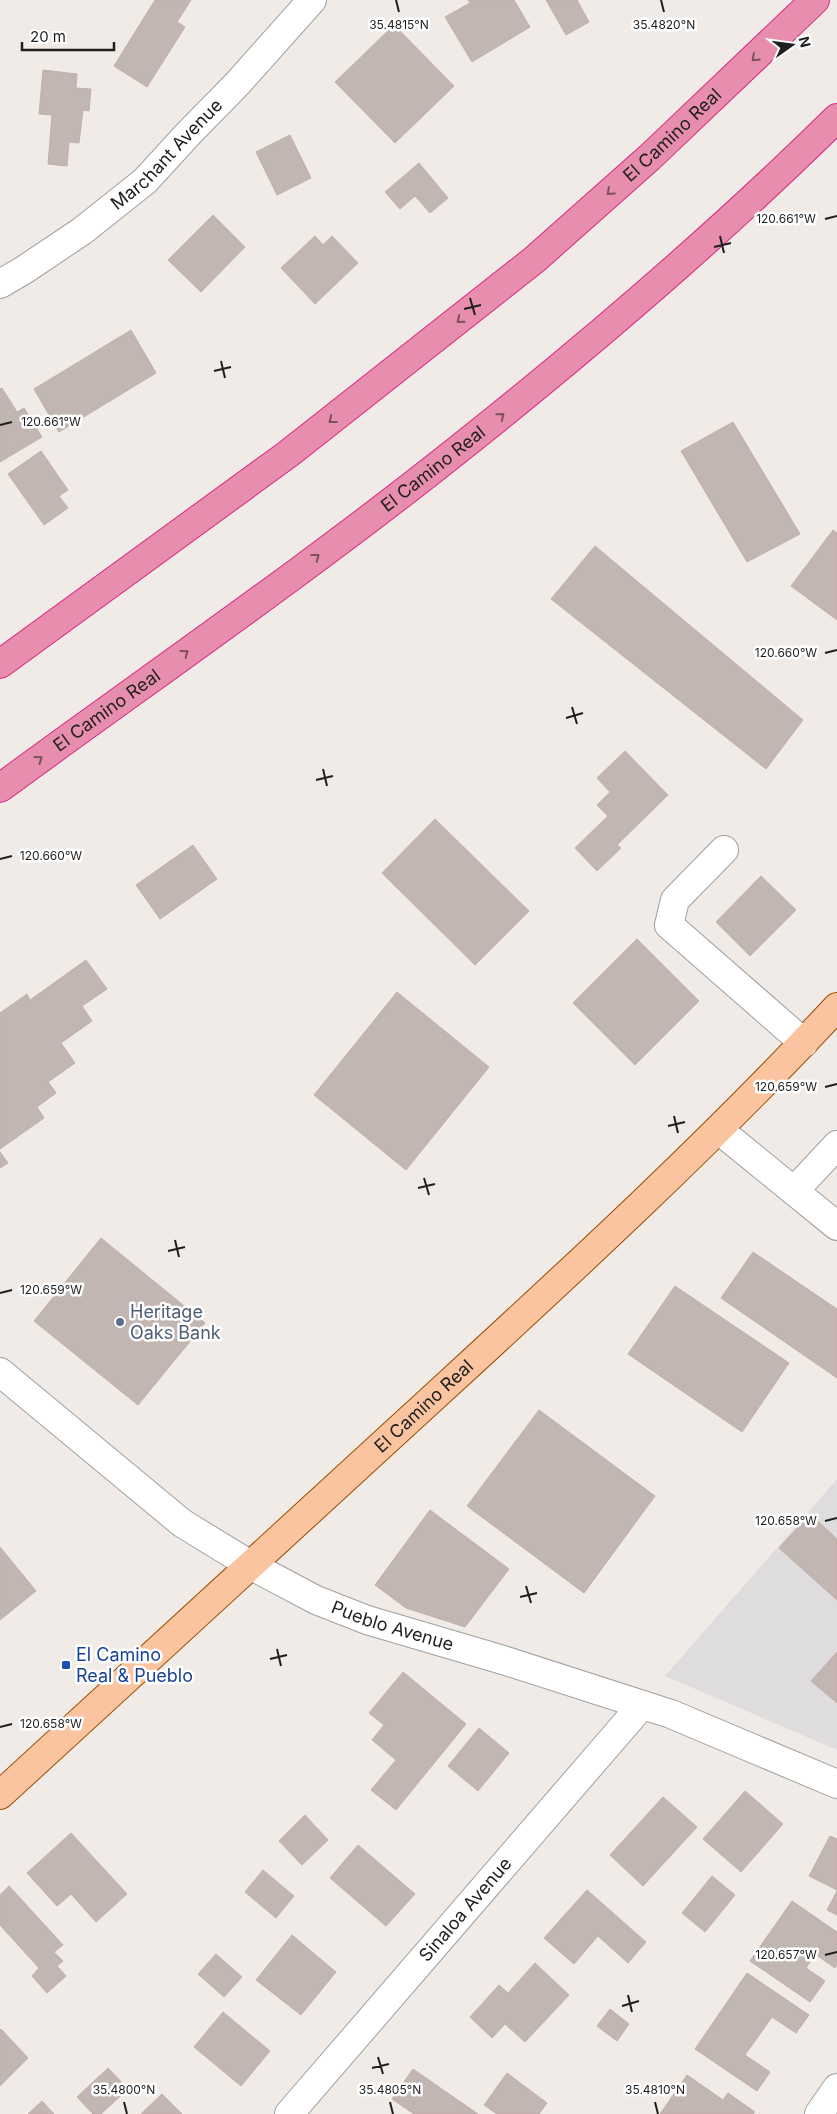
<svg xmlns="http://www.w3.org/2000/svg" width="837" height="2114" font-family="Inter,sans-serif">
<style>
.residential{fill:#dedcdd}
.building{fill:#c1b6b2;stroke:#c2afa8}
.lines{fill:none;stroke-linecap:round;stroke-linejoin:round}
.minor-casing{stroke:#a0a0a0;stroke-width:30}
.major-casing{stroke:#9a4d01;stroke-width:30}
.highway-casing{stroke:#da2784;stroke-width:30}
.minor{stroke:#fff;stroke-width:28}
.major{stroke:#fbc4a0;stroke-width:28}
.highway{stroke:#e78eae;stroke-width:28}
.oneway{stroke:#79515f}
.ticks{fill:none;stroke:#1f1f1f;stroke-width:2}
.service-dot{fill:#5c6f8a;stroke:#fff;stroke-width:2}
.transit-dot{fill:#1a4fb4;stroke:#fff;stroke-width:2}
.labels{text-anchor:middle;stroke-width:5;stroke-linejoin:round;paint-order:stroke}
.street-label{font-size:18px;fill:#1f1f1f;stroke:#fff}
.service-label{font-size:18px;fill:#4e5e75;stroke:#fff;text-anchor:start}
.transit-label{font-size:18px;fill:#164399;stroke:#fff;text-anchor:start}
.ticks-label{font-size:12px;text-anchor:middle;fill:#1f1f1f;stroke:#fff;stroke-width:5;stroke-linejoin:round;paint-order:stroke}
</style>
<rect width="100%" height="100%" fill="#f0ebe6"/>
<!-- residential -->
<path class="residential" d="M837,1479V1750L665,1676Z"/>
<!-- building -->
<path class="building" d="M155,0H191L177,22L185,27L147,87L114,66Z
M468,0H514L530,27L472,62L445,17L470,3Z
M546,0H577L589,22L566,35Z
M394,25L454,86L395,143L335,82Z
M43,70L77,74L76,88L91,89L89,111L83,110L79,143L69,142L67,166L48,164L52,115L39,114Z
M290,135L311,178L277,195L256,152Z
M419,163L448,198L430,213L415,196L400,209L385,192Z
M213,215L245,247L201,292L168,260Z
M315,236L323,245L332,236L358,263L315,304L281,268Z
M131,330L156,373L59,432L34,389Z
M2,388L17,412L24,408L42,437L0,462V389Z
M733,422L800,534L747,562L681,451Z
M41,451L68,490L59,496L68,508L44,525L8,474Z
M833,530L837,533V620L791,586Z
M595,546L803,720L766,769L551,599Z
M625,751L668,795L617,845L621,848L597,871L575,848L608,816L597,805L610,792L597,778Z
M435,819L529,911L475,965L382,873Z
M193,845L217,879L160,919L136,885Z
M761,876L796,910L750,956L716,922Z
M637,939L699,1001L635,1065L573,1003Z
M86,960L107,989L82,1006L92,1021L61,1043L75,1063L48,1082L56,1093L37,1107L44,1118L0,1149V1013L27,994L30,1000Z
M397,992L489,1067L406,1170L314,1095Z
M0,1152L8,1163L0,1168Z
M101,1238L205,1323L138,1405L34,1321Z
M753,1252L837,1309V1378L721,1298Z
M675,1286L789,1363L742,1432L628,1354Z
M539,1410L655,1496L584,1593L467,1506Z
M430,1510L509,1569L465,1627L406,1608L375,1585Z
M810,1514L837,1539V1600L779,1548Z
M0,1547L36,1591L0,1620Z
M837,1652V1703L811,1681Z
M403,1672L466,1724L396,1810L371,1790L396,1760L372,1740L384,1725L369,1713Z
M479,1728L509,1753L478,1791L448,1766Z
M745,1791L783,1824L741,1872L703,1839Z
M663,1797L697,1827L643,1886L610,1855Z
M305,1815L328,1840L302,1865L279,1841Z
M71,1833L127,1894L96,1922L71,1894L57,1906L27,1873Z
M830,1836L837,1839V1890L809,1876Z
M358,1845L415,1894L386,1926L330,1878Z
M263,1870L294,1896L276,1918L245,1892Z
M712,1876L735,1895L705,1932L682,1913Z
M9,1886L63,1945L54,1952L63,1961L57,1966L66,1976L47,1993L32,1976L39,1968L0,1925V1895Z
M587,1890L646,1942L628,1963L598,1936L574,1964L544,1938Z
M837,1891V1915L827,1910Z
M792,1901L837,1932V1964L835,1968L815,1954L806,1968L825,1981L810,2002L750,1961Z
M292,1935L336,1972L301,2015L256,1980Z
M216,1954L242,1977L224,1997L198,1974Z
M535,1963L569,1995L525,2042L505,2024L492,2038L470,2017L499,1985L508,1993Z
M747,1973L809,2015L796,2033L772,2017L745,2055L770,2072L757,2091L695,2049Z
M610,2009L629,2024L617,2041L597,2026Z
M223,2012L270,2051L241,2086L194,2047Z
M1,2029L28,2058L0,2086V2030Z
M108,2068L128,2089L101,2114H93L77,2097Z
M413,2069L478,2114H414L392,2099Z
M507,2073L547,2103L539,2114H497L484,2105Z
M687,2075L723,2100L728,2093L755,2112L753,2114H660Z
M162,2094L182,2114H141Z
M42,2101L54,2114H28Z"/>
<g class="lines">
<defs>
<g id="minor">
<path id="s1" d="M0,284L24,270L82,231L145,181L189,133L238,83L312,0"/>
<path d="M724,850L675,900L669,925L804,1043"/>
<path d="M719,1130L837,1226"/>
<path d="M794,1191L837,1145"/>
<path id="s2" d="M0,1372L182,1523L252,1566L316,1600L367,1620L503,1660L671,1714L837,1784"/>
<path id="s3" d="M289,2114L642,1705"/>
<path d="M819,2114L837,2088"/>
</g>
<g id="major">
<path id="s4" d="M0,1795C150,1659 299,1522 447,1385C581,1262 713,1140 837,1007"/>
</g>
<g id="highway">
<path id="s5" d="M0,664L288,454L534,260L650,157L815,0"/>
<path id="s6" d="M0,788C154,675 311,567 460,448C591,344 718,235 837,118"/>
</g>
</defs>
<!-- minor casing -->
<use href="#minor" class="minor-casing"/>
<!-- major casing -->
<use href="#major" class="major-casing"/>
<!-- highway casing -->
<use href="#highway" class="highway-casing"/>
<!-- minor -->
<use href="#minor" class="minor"/>
<!-- major -->
<use href="#major" class="major"/>
<!-- highway -->
<use href="#highway" class="highway"/>
</g>
<!-- one-way arrows -->
<defs><path id="oneway-chevron" d="M-2-3.5L2.5 0L-2 3.5" fill="none" stroke-width="1.6" stroke-linecap="round" stroke-linejoin="round" transform="scale(1.25)"/></defs>
<g class="oneway">
<use href="#oneway-chevron" transform="translate(755 58) rotate(137)"/>
<use href="#oneway-chevron" transform="translate(610 192) rotate(138)"/>
<use href="#oneway-chevron" transform="translate(460 320) rotate(141)"/>
<use href="#oneway-chevron" transform="translate(501 416) rotate(-39)"/>
<use href="#oneway-chevron" transform="translate(332 420) rotate(142)"/>
<use href="#oneway-chevron" transform="translate(316 557) rotate(-37)"/>
<use href="#oneway-chevron" transform="translate(185 653) rotate(-36)"/>
<use href="#oneway-chevron" transform="translate(39 759) rotate(-36)"/>
</g>
<!-- ticks -->
<path class="ticks" d="M396,0L399,12M661,0L664,12M825,219L837,216M720,236L724,253M714,247L731,243M470,298L475,315M464,309L481,305M221,361L225,378M214,371L231,367M0,425L12,422M825,653L837,650M572,707L577,724M566,718L583,713M323,769L327,786M316,780L333,776M0,859L12,856M825,1087L837,1084M674,1116L678,1133M668,1126L685,1122M424,1178L429,1195M418,1188L435,1184M175,1240L179,1257M168,1251L185,1247M0,1293L12,1290M825,1521L837,1518M526,1586L531,1603M520,1597L537,1593M277,1649L281,1666M270,1659L287,1655M0,1727L12,1724M825,1955L837,1952M628,1995L632,2012M622,2006L639,2001M378,2057L383,2074M372,2068L389,2064M124,2102L127,2114M390,2102L393,2114M655,2102L658,2114"/>
<!-- markers -->
<circle class="service-dot" cx="120" cy="1322" r="5"/>
<rect class="transit-dot" x="61" y="1660" width="10" height="10" rx="2.5"/>
<g class="labels">
<!-- street labels -->
<g class="street-label">
<text dy="6" stroke="none"><textPath href="#s5" startOffset="856">El Camino Real</textPath></text>
<text dy="6" stroke="none"><textPath href="#s1" startOffset="212">Marchant Avenue</textPath></text>
<text dy="6" stroke="none"><textPath href="#s6" startOffset="538">El Camino Real</textPath></text>
<text dy="6" stroke="none"><textPath href="#s6" startOffset="132">El Camino Real</textPath></text>
<text dy="6" stroke="none"><textPath href="#s4" startOffset="575">El Camino Real</textPath></text>
<text dy="6" stroke="none"><textPath href="#s2" startOffset="472">Pueblo Avenue</textPath></text>
<text dy="6" stroke="none"><textPath href="#s3" startOffset="270">Sinaloa Avenue</textPath></text>
</g>
<!-- service labels -->
<g class="service-label">
<text x="130" y="1318">Heritage<tspan x="130" dy="21">Oaks Bank</tspan></text>
</g>
<!-- transit labels -->
<g class="transit-label">
<text x="76" y="1661">El Camino<tspan x="76" dy="21">Real &amp; Pueblo</tspan></text>
</g>
</g>
<g class="ticks-label">
<text x="664" y="29">35.4820°N</text>
<text x="399" y="29">35.4815°N</text>
<text x="786" y="223">120.661°W</text>
<text x="51" y="426">120.661°W</text>
<text x="786" y="657">120.660°W</text>
<text x="51" y="860">120.660°W</text>
<text x="786" y="1091">120.659°W</text>
<text x="51" y="1294">120.659°W</text>
<text x="786" y="1525">120.658°W</text>
<text x="51" y="1728">120.658°W</text>
<text x="786" y="1959">120.657°W</text>
<text x="124" y="2094">35.4800°N</text>
<text x="390" y="2094">35.4805°N</text>
<text x="655" y="2094">35.4810°N</text>
</g>
<!-- north arrow -->
<g transform="translate(792 45) rotate(76)" stroke="#ffffff" stroke-width="4" paint-order="stroke">
<path d="M0-4L9 19L0 12L-9 19Z" fill="#1f1f1f"/>
<text y="-8" font-size="14" font-weight="bold" text-anchor="middle" fill="#1f1f1f">N</text>
</g>
<!-- scale -->
<path d="M22 42v8h92v-8" fill="none" stroke="#1f1f1f" stroke-width="2.5"/>
<text x="30" y="42" font-size="15" fill="#1f1f1f" stroke="#ffffff" stroke-width="4" paint-order="stroke">20 m</text>
</svg>
